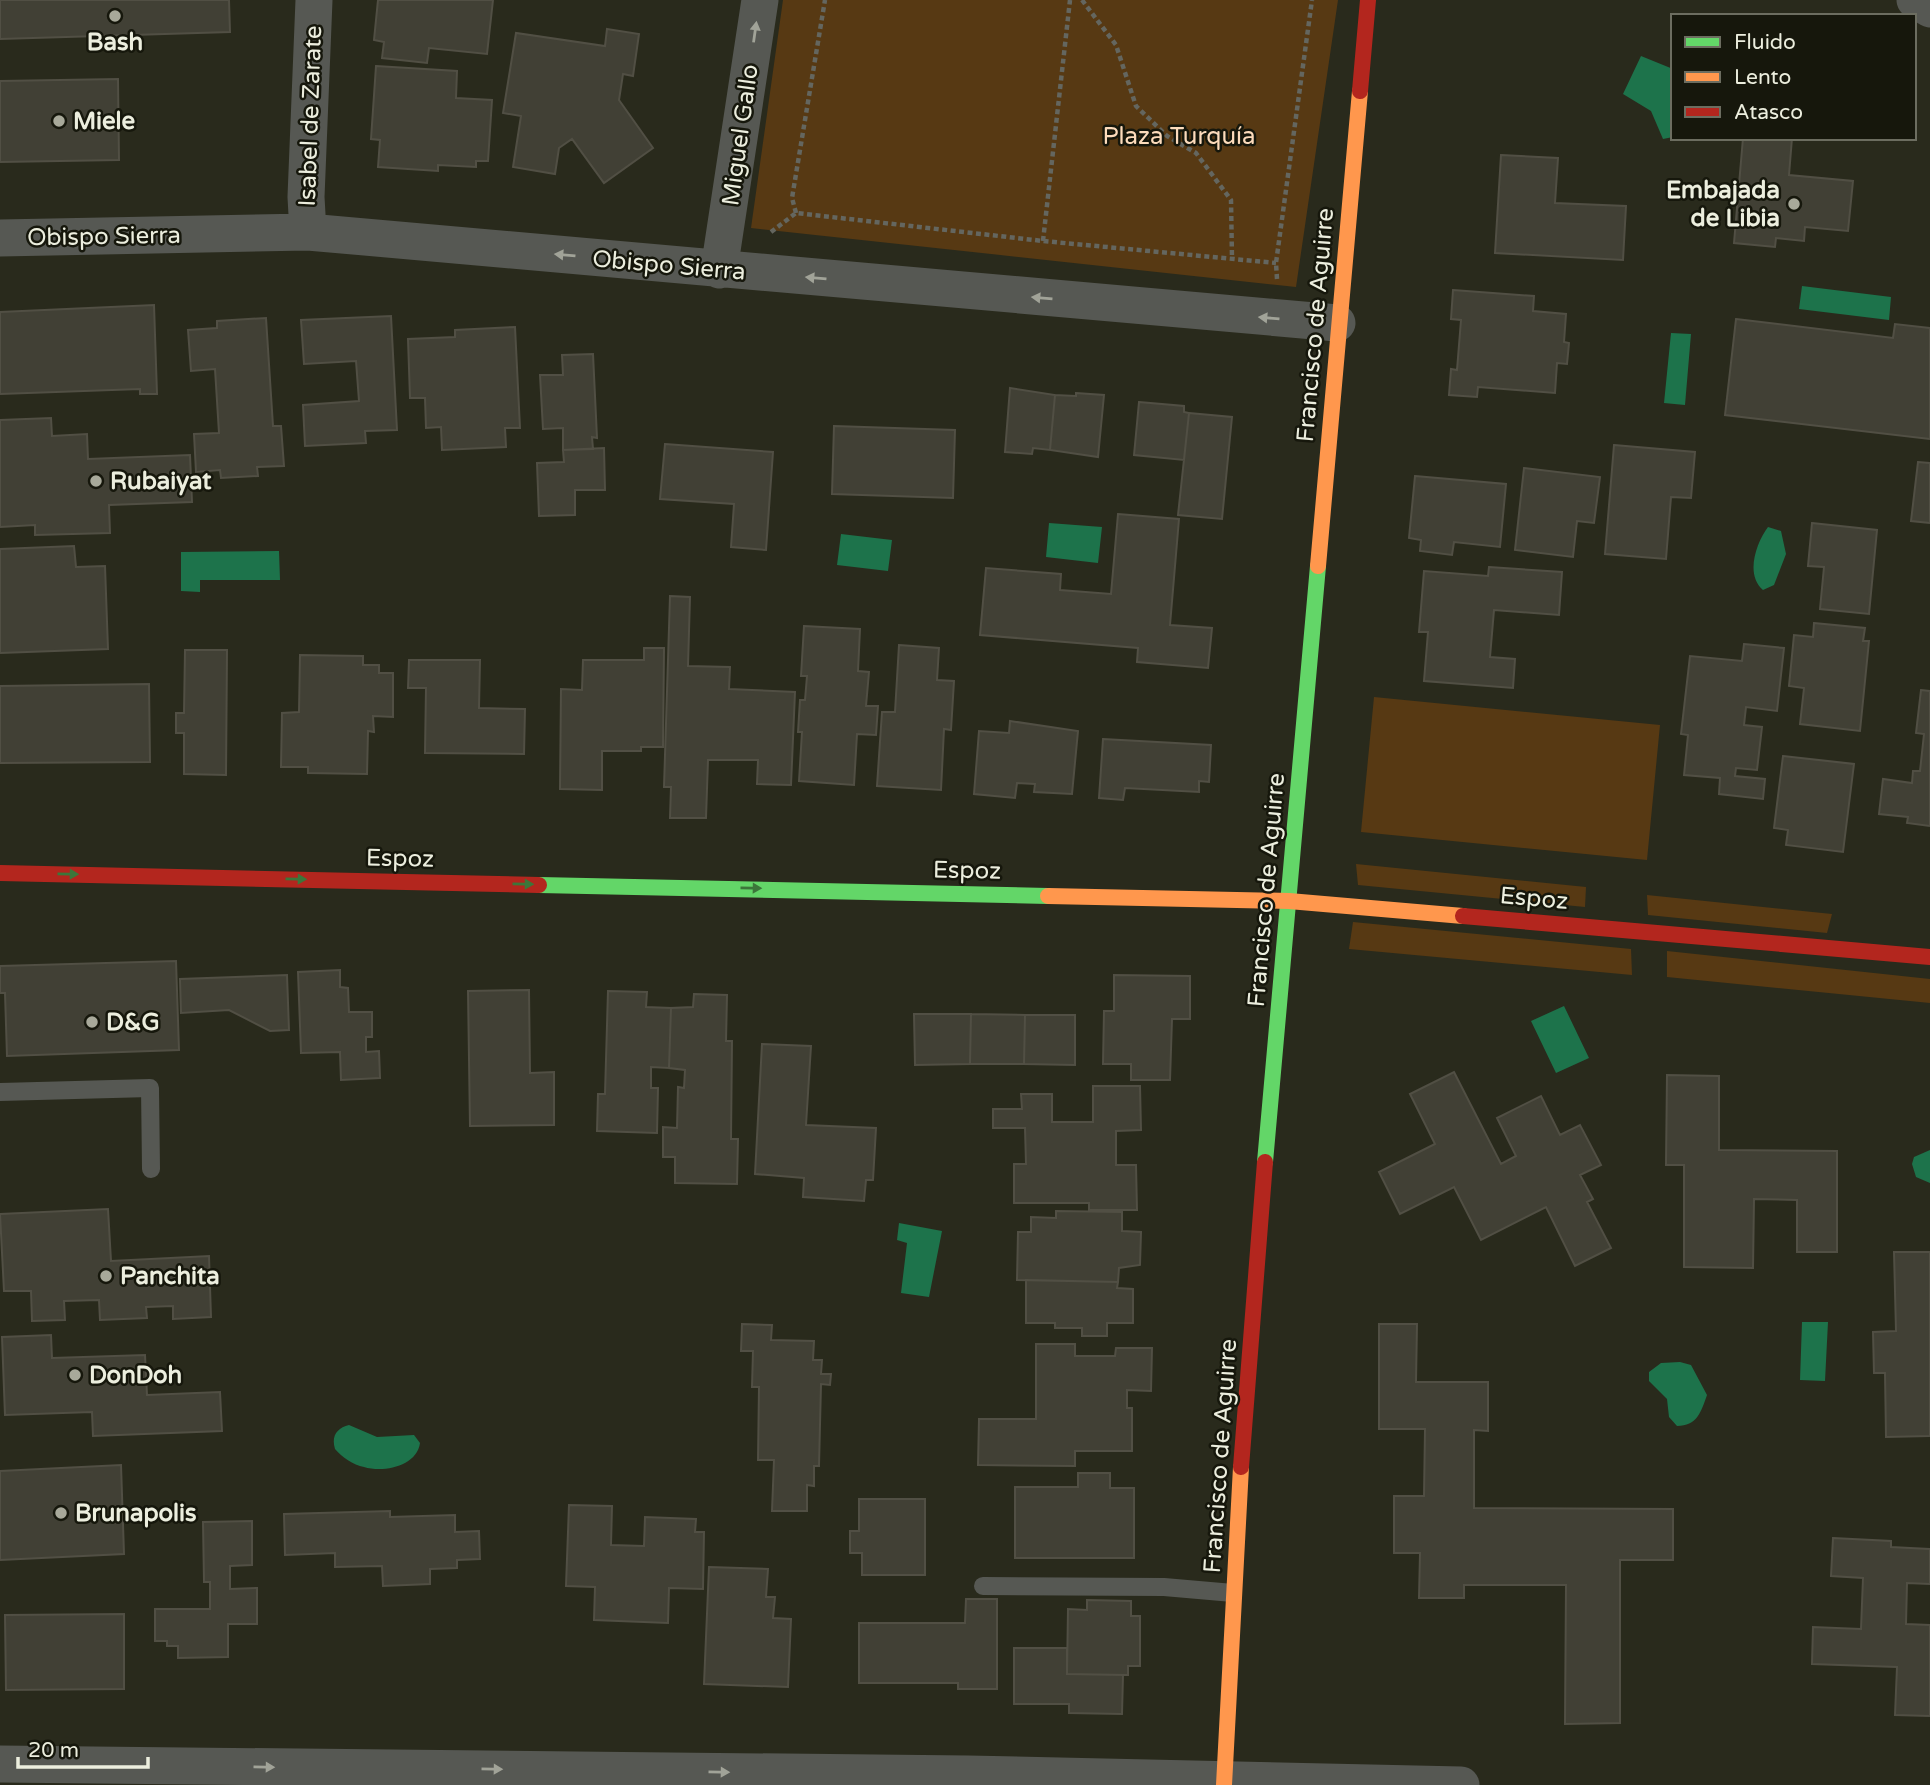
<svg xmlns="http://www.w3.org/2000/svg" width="1930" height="1785" font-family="'Varela Round',sans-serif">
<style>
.green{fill:#573913}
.water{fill:#1d734b}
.building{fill:#414035;stroke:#514f44;stroke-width:2}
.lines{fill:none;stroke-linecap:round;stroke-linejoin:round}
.path{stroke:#64665f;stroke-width:4.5;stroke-dasharray:5 3.5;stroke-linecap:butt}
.lane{stroke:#565853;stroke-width:18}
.street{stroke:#565853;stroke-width:37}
.fast{stroke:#63d668;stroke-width:16}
.slow{stroke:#ff974d;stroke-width:16}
.jam{stroke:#b3261e;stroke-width:16}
.oneway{fill:#a1a398}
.oneway2{fill:#3c763a}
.poi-dot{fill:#a8a99a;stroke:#16170c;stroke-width:2.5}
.labels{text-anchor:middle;stroke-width:5;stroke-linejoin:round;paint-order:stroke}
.poi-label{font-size:24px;font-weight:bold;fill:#eceede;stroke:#16170c;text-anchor:start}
.street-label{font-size:24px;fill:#eceede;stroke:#16170c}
.park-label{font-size:24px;fill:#fcdbbb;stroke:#16170c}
</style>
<rect width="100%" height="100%" fill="#292a1c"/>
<!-- green -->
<path class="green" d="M783,0H1338L1296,287L751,228Z
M1374,697L1660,725L1647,860L1361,832Z
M1356,864L1586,887L1585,907L1358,885Z
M1647,895L1832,914L1827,933L1648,915Z
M1353,922L1631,949L1632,975L1349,949Z
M1667,951L1930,979V1003L1667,977Z"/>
<!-- water -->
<path class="water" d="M1641,56L1673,69V137L1663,139L1651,111L1623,94Z
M1802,286L1891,297L1889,320L1799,309Z
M1671,333L1691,334L1685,405L1664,403Z
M1049,523L1102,527L1098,563L1046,557Z
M1768,527L1781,531L1786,554L1774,585L1763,590C1745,575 1756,543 1768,527Z
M841,534L892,540L888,571L837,565Z
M279,551L280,580H200V592L181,591V552Z
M1564,1006L1589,1058L1556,1073L1531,1021Z
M1930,1150V1183L1916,1177L1912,1164L1914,1157Z
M899,1223L942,1231L929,1297L901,1293L907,1243L897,1240Z
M1802,1322H1828L1825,1381L1800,1380Z
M1680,1362L1691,1365L1707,1395C1701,1412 1697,1426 1677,1426L1669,1417L1667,1399L1649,1381V1372L1661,1363Z
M349,1425L377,1437L414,1435L420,1443C417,1466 384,1473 364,1467C353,1465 342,1457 335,1449C331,1436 337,1428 349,1425Z"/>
<!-- building -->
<path class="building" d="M0,0H229L230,32L0,39Z
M378,0H493L487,54L429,48L427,63L382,58L384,42L374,40Z
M607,29L639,34L633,76L623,74L619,100L653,148L604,183L572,139L559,148L555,174L513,167L521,116L503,113L516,33L605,46Z
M376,66L457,71L456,98L492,100L488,161H476V167L438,165V171L378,167L380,140L371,139Z
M118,79L119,160L0,162V81Z
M1743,138H1792L1789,175L1853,181L1848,231L1805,227L1804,241L1776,238L1775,247L1734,243Z
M1501,155L1558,158L1555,203L1626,206L1623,260L1495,253Z
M1453,290L1534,296L1533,311L1566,314L1564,342L1569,343L1567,364L1557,363L1555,393L1478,387L1477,397L1449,395L1451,369L1457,370L1461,320L1451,319Z
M154,305L157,394H140V389L0,394V312Z
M391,316L397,430L365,431L366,443L305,446L303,405L359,401L356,361L304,364L301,320Z
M266,318L273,426H281L284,466L257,467L258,476L221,478L220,470L196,472L194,434L219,433L215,369L191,371L188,330L217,328V321Z
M1736,319L1893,338L1895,324L1930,328V439L1725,415Z
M515,327L520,428H505L506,447L442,450L441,427L426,428L425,398H410L408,339L455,337V330Z
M593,354L597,438L592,437L593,449L563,450V428L543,429L540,375H563L562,355Z
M1010,388L1055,395L1050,450L1033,448L1032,454L1005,452Z
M1076,393L1104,395L1098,457L1050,450L1055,395L1076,396Z
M1139,402L1184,406V412L1189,413L1184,460L1134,455Z
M1189,413L1232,417L1222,519L1178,515Z
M51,418L52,436L87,434L88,459L190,455L192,502L109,505L110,533L35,535V525L0,527V420Z
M834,426L955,430L953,498L832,494Z
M665,444L773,452L766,550L731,547L734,504L660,499Z
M1614,445L1695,452L1691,498L1671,497L1666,559L1605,554Z
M604,448L605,490H575V515L539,516L537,463L564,462L563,450Z
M1918,462L1930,463V523L1911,521Z
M1524,468L1600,477L1594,523L1577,521L1573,557L1515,550Z
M1415,476L1506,484L1500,547L1454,542L1452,555L1420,551L1421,540L1409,538Z
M1118,514L1179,519L1170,625L1212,628L1208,668L1137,662L1138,648L980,635L986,568L1061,574L1060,590L1111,594Z
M1812,523L1877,530L1869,614L1820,609L1824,567L1808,566Z
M74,546L76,567L105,566L108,649L0,653V549Z
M1489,567L1562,572L1559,615L1494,610L1490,657L1515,659L1513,688L1424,681L1428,632H1419L1424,571L1488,576Z
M670,596L690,597L688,666L730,667L729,689L795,692L791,785L757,784L758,760H708L706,818H670L671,787H664Z
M1814,623L1865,628L1863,641H1869L1860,731L1800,724L1804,688L1789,686L1794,635L1813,637Z
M804,626L860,629L858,671L869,672L866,706H878L876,735L857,734L854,785L799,781L802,732H798L800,700H805L807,676H801Z
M1744,644L1784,648L1777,711L1746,707L1744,725L1762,727L1757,770L1736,768L1735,776L1765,779L1763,799L1719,794L1720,778L1684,775L1688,735L1681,734L1690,656L1742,661Z
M899,645L939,648L937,680L954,681L951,730L944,729L941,790L877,786L882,712H895Z
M644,648H664L663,747H641V751H602V790L560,789L561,689L582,690L583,660H644Z
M185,650H227L226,775L184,774V733H176V713H184Z
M300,655L363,656V665H379V673H393V717L373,716L374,732L368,731L367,774L308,773V767H281L282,713L299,712Z
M409,660H480L479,708L525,709L524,754L425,753L426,688H408Z
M149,684L150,762L0,763V686Z
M1921,690L1930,691V826L1907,823L1908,817L1879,814L1883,779L1912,783L1913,771H1920L1924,734L1916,733Z
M1010,721L1078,731L1072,794L1034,792L1035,784L1017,783L1015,798L974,794L979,731L1009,733Z
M1103,739L1211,745L1209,782L1199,781V792L1125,788L1123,800L1099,798Z
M1783,756L1854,764L1843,852L1786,845L1788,830L1774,828Z
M176,961L179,1050L7,1056L5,993H0V966Z
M340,970V987L348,988L349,1012H372V1037H366V1052L379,1051L380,1078L341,1080L340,1052L301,1053L298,972Z
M287,975L289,1030L270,1031L229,1010L181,1013L180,979Z
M1114,975L1190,976V1019H1172L1170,1080H1131V1064H1103L1104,1011H1114Z
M529,990L530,1073L554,1072V1125L470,1126L468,991Z
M608,991L647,992L646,1007L671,1008L669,1068L651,1067V1088H658L657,1133L597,1131L598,1094H605Z
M694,994L727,995L726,1041H732L731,1139H738L737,1184L675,1183V1157H663V1127L677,1128L678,1087L684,1088L685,1070L669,1068L671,1008L693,1007Z
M914,1014H971L970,1064L915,1065Z
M971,1014L1025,1015L1024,1064H970Z
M1025,1015H1075V1065L1024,1064Z
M762,1044L811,1046L806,1125L876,1128L873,1180H866L864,1201L803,1197L804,1178L755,1174Z
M1454,1072L1501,1164L1516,1156L1497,1118L1541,1096L1560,1135L1580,1125L1601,1165L1580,1175L1593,1199L1587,1202L1611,1248L1575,1266L1546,1207L1481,1240L1454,1187L1400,1214L1379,1172L1435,1144L1410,1094Z
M1667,1075L1719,1076V1150L1837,1151V1252H1797V1200L1754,1199L1753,1268L1684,1267V1165H1666Z
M1093,1086H1140L1141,1130L1116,1131V1165H1136L1137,1210H1089V1203H1014V1164H1026L1025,1128H993V1109H1022L1021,1094H1052V1122H1093Z
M108,1209L111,1261L209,1256L211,1317L173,1319V1306L146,1307L147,1318L100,1320L99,1300L64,1301L65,1320L32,1321L31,1291H4L0,1214Z
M1056,1211L1122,1212V1231L1141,1232L1140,1265L1119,1268L1118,1282L1017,1280L1018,1232H1031V1217L1056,1218Z
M1894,1252H1930V1436L1886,1437L1885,1373H1874L1873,1332L1896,1331Z
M1026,1280L1118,1282L1117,1288L1133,1289V1323H1107V1336H1082V1328H1055V1323H1026Z
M742,1324L772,1325L771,1340L814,1341L813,1360H822L821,1374H831L830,1385L821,1384L819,1466H814V1486L807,1485V1511H772L774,1460H758L759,1387H752L753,1351H741Z
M1379,1324H1417L1416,1382H1488V1431L1474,1430V1508L1673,1509V1560H1620V1723L1565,1724L1566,1585H1464V1598H1419L1420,1553H1394V1496H1424L1425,1429H1379Z
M51,1335L52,1358L145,1355L147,1395L220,1392L222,1431L93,1436L92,1412L5,1415L2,1337Z
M1036,1344H1075V1356H1115L1116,1348H1152L1151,1391L1127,1390V1408H1132V1451H1075V1466L978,1465L979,1419H1036Z
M121,1465L124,1554L0,1560V1471Z
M1078,1473H1110V1488H1134V1558H1015V1487H1078Z
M859,1499H925V1575H862V1553H850V1531H859Z
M569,1505L612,1506L611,1545L644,1546L645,1517L696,1519L695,1532H704L703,1589L669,1588L668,1623L594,1620L595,1587L566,1586Z
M390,1511V1517L455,1515V1532L479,1531L480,1559L457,1560V1568L430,1569V1584L383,1586L382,1566L335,1567V1553L285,1555L284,1514Z
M252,1521V1565L230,1566V1589L257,1588V1624H228V1657L178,1658V1646H167V1641H155V1609H210V1582H204L203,1522Z
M1833,1538L1891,1541V1547L1930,1549V1584L1907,1583L1906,1624L1930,1625V1716L1895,1715L1897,1667L1812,1664L1813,1627L1861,1629L1863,1578L1831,1576Z
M709,1567L768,1569L766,1597H775L773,1618L791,1619L788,1687L704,1684Z
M966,1599H997V1689H958V1683H859V1623H965Z
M1087,1600L1131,1601V1616H1140V1666H1128V1675L1067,1674L1068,1609L1087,1610Z
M124,1614V1689L6,1690L5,1615Z
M1014,1648H1067V1674L1123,1675L1122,1714L1069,1713V1704H1014Z"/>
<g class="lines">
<!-- path -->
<path class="path" d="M1082,0L1116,45L1136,106L1167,136L1196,153L1231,200L1232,259
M796,213L792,198L825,0
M771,232L796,213L1043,241L1276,263
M1043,241L1070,0
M1277,279L1276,263L1312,0"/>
<!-- lane -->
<path class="lane" d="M0,1092L150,1088L151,1169
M983,1586L1164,1587L1233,1593"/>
<!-- street -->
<path class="street" d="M1915,0L1930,9
M308,232L306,197L314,0
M0,238L308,232L1337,323
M719,270L760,0
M0,1764L968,1774L1461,1785"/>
<!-- fast -->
<path class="fast" d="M539,885L1048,896
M1265,1162L1318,566"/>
<!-- slow -->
<path class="slow" d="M1318,566L1360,91
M1048,896L1289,901L1463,916
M1224,1785L1241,1467"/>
<!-- jam -->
<path class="jam" d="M1360,91L1368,0
M0,873L539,885
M1463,916L1930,957
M1241,1467L1265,1162"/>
</g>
<!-- one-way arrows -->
<defs><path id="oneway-solid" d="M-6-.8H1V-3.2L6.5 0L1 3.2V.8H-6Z" transform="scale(1.75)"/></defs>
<g class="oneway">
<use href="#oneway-solid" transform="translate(755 32) rotate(-82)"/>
<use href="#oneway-solid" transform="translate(565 255) rotate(-175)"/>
<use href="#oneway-solid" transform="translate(816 278) rotate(-175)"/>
<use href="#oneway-solid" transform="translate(1042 298) rotate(-175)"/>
<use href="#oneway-solid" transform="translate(1269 318) rotate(-175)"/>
<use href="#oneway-solid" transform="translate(264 1767) rotate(1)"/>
<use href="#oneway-solid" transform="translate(492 1769) rotate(1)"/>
<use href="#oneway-solid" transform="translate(719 1772) rotate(1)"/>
</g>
<g class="oneway2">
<use href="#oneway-solid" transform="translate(68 874) rotate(1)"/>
<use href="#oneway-solid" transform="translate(296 879) rotate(1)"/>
<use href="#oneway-solid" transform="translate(523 884) rotate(1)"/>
<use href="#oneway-solid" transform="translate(751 888) rotate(1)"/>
</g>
<!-- markers -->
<g class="poi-dot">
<circle cx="115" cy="16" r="7"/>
<circle cx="59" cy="121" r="7"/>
<circle cx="1794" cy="204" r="7"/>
<circle cx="96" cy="481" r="7"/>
<circle cx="92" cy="1022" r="7"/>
<circle cx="106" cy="1276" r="7"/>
<circle cx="75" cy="1375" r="7"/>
<circle cx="61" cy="1513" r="7"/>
</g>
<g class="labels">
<!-- poi labels -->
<g class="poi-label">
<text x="115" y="50" text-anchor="middle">Bash</text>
<text x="73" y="129">Miele</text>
<text x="1780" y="198" text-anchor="end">Embajada<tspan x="1780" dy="28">de Libia</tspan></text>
<text x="110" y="489">Rubaiyat</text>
<text x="106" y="1030">D&amp;G</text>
<text x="120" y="1284">Panchita</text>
<text x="89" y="1383">DonDoh</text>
<text x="75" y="1521">Brunapolis</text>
</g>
<!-- street labels -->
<g class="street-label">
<text transform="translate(310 116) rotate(-88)" y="8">Isabel de Zarate</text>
<text transform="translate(740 135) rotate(-82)" y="8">Miguel Gallo</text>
<text transform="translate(104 236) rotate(-1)" y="8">Obispo Sierra</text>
<text transform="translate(669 265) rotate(5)" y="8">Obispo Sierra</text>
<text transform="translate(1315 325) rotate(-85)" y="8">Francisco de Aguirre</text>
<text transform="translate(400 858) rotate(1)" y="8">Espoz</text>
<text transform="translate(967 870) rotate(1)" y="8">Espoz</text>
<text transform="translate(1266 890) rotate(-85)" y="8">Francisco de Aguirre</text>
<text transform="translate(1534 898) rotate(5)" y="8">Espoz</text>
<text transform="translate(1220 1456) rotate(-86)" y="8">Francisco de Aguirre</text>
</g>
<!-- park labels -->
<g class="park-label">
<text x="1179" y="144">Plaza Turquía</text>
</g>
</g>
<!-- legend -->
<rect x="1671" y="14" width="245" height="126" fill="#16170c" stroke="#6c6d60" stroke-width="2"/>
<rect x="1685" y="37" width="35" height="10" fill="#63d668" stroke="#6c6d60" stroke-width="2"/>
<text x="1734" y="49" font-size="21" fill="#eceede">Fluido</text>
<rect x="1685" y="72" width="35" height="10" fill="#ff974d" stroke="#6c6d60" stroke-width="2"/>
<text x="1734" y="84" font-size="21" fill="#eceede">Lento</text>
<rect x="1685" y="107" width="35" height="10" fill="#b3261e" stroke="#6c6d60" stroke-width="2"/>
<text x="1734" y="119" font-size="21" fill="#eceede">Atasco</text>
<!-- scale -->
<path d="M18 1757v10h130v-10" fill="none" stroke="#eceede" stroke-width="3.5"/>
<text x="28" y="1757" font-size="21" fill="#eceede" stroke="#16170c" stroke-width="5" paint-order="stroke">20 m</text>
</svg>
